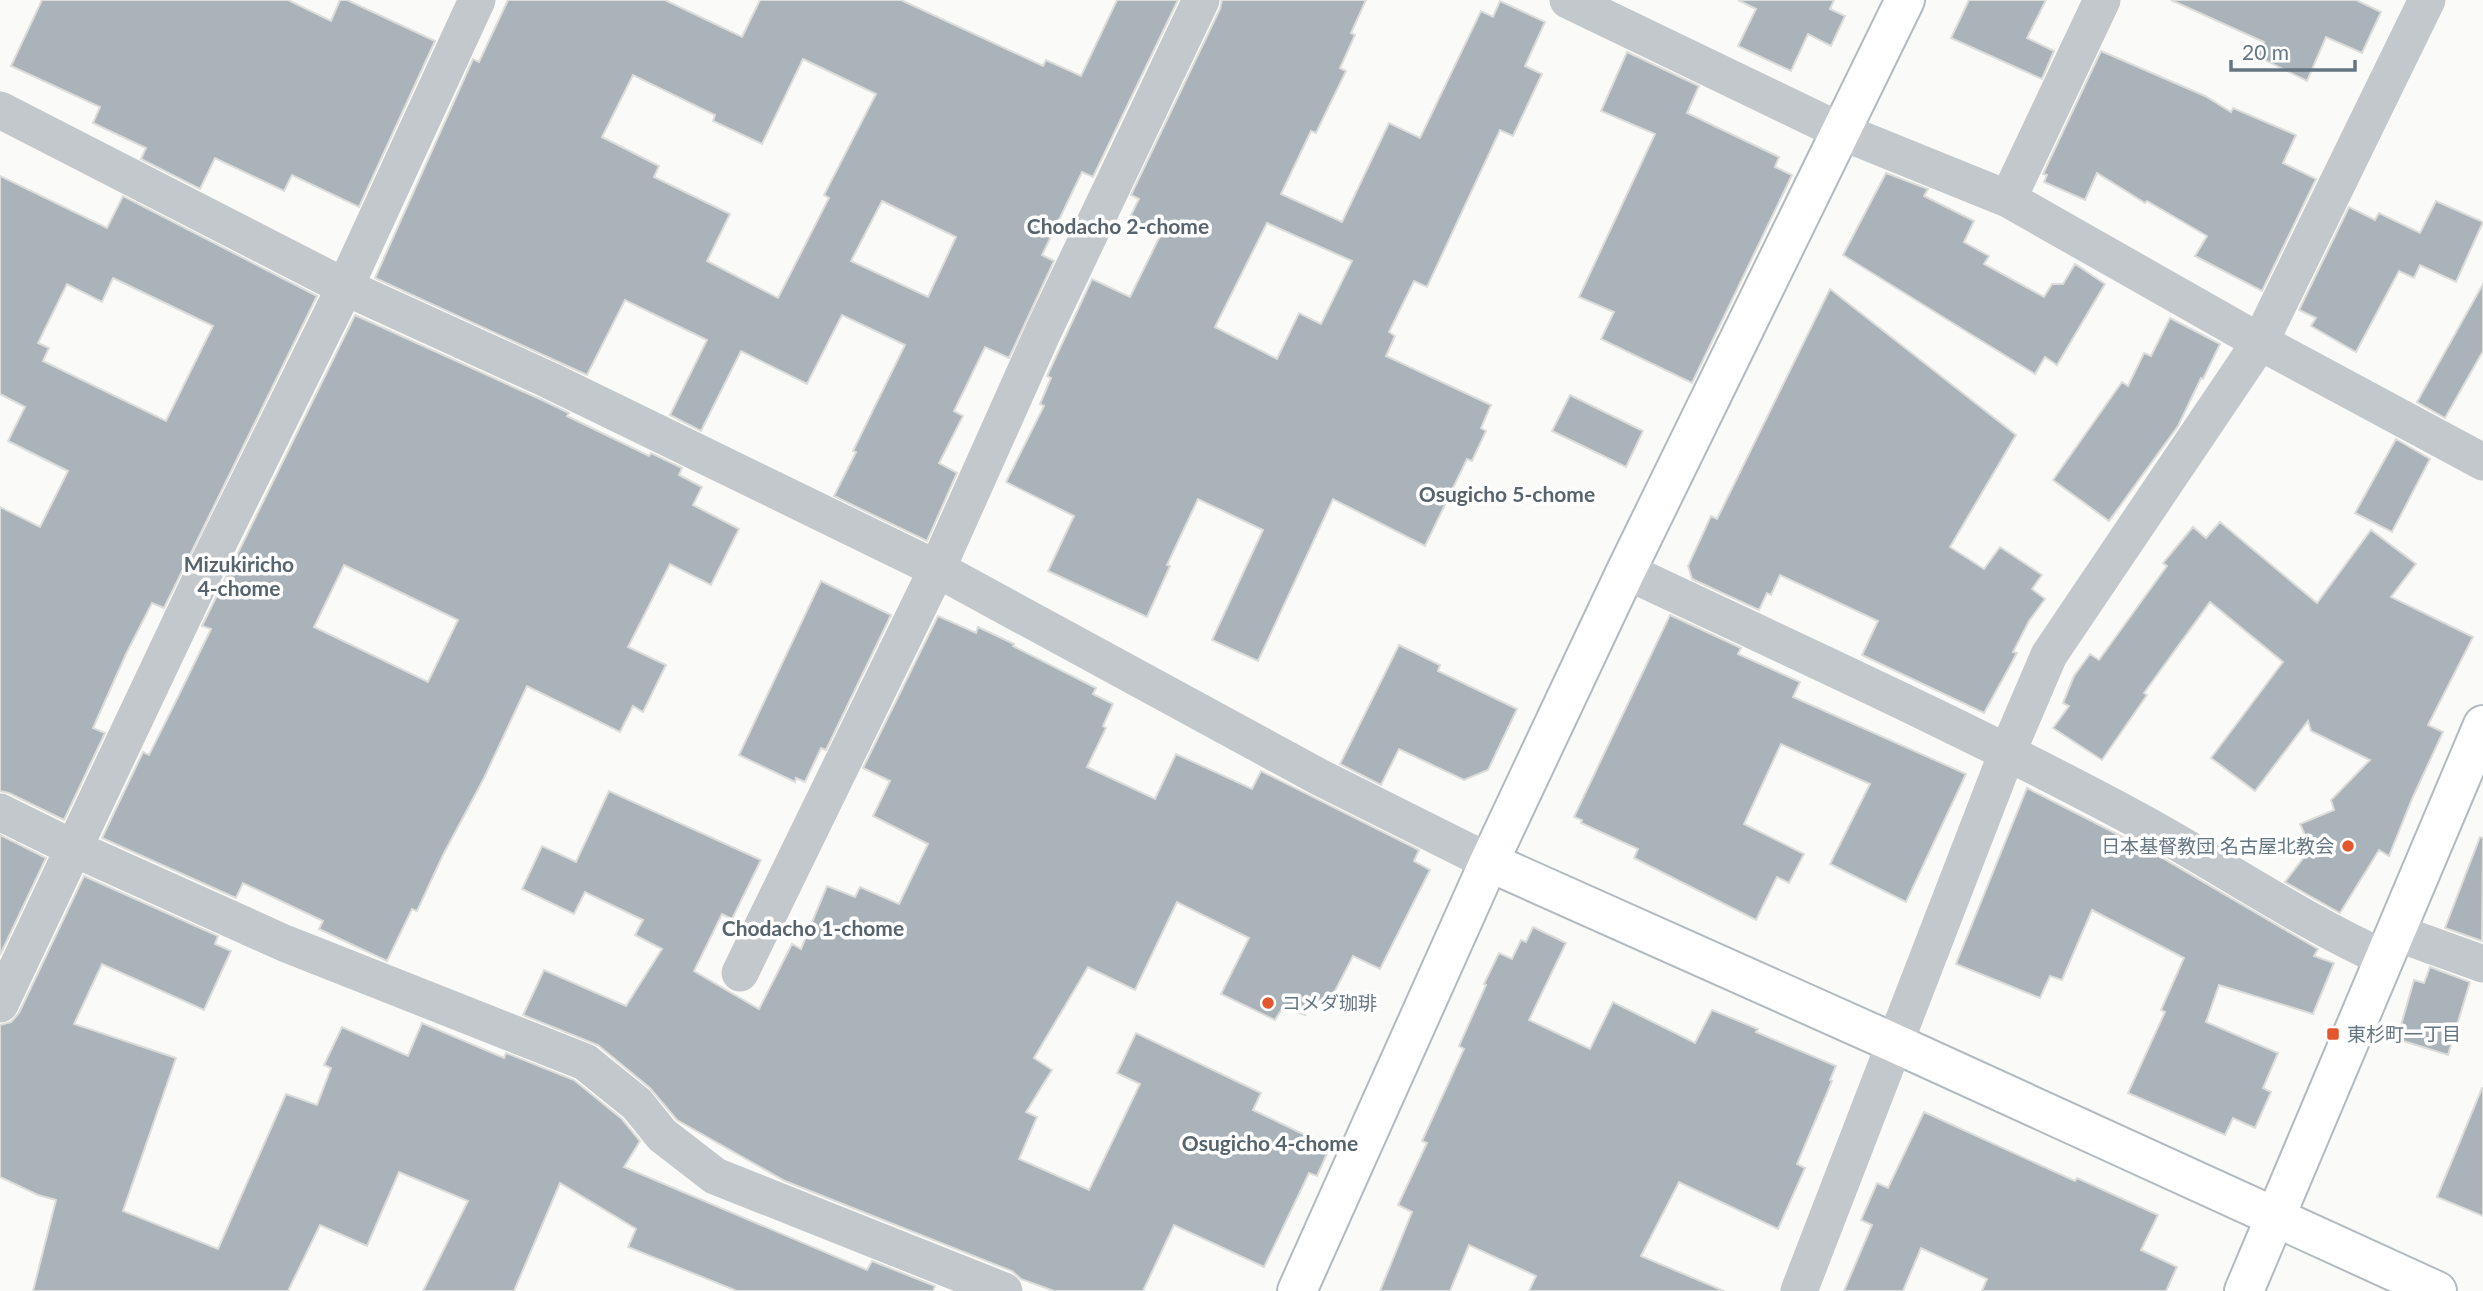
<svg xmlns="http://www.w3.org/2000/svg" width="2483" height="1291" font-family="Lato,'Noto Sans JP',sans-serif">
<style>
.building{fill:#aab3b9;stroke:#dcdcda;stroke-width:2;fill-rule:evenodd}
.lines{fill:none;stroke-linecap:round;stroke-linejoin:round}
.secondary-casing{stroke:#b3babf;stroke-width:42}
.street{stroke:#c3c8cc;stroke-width:37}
.secondary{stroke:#fff;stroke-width:38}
.poi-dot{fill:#e4572e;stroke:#fff;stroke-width:2.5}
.labels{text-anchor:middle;stroke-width:7;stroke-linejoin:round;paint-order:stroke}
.poi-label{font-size:19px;fill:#657683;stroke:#fff;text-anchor:start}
.neighbourhood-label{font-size:21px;font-weight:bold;fill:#57646e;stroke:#fff}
</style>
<rect width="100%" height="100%" fill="#fafaf8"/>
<!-- building -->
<path class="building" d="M42,0H288L331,21L340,0H347L435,41L359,207L292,175L284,191L215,158L200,189L141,159L146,148L93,123L100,107L11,66Z
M508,0H665L742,37L760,0H901L1043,66L1046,60L1081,76L1117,0H1178L1093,177L1082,172L1042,255L1054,261L1009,358L985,347L954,411L963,416L939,463L957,473L927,541L834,496L856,452L853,451L905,345L842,315L807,384L741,351L701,431L670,415L707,340L625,300L587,375L375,278L473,59L479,62ZM803,59L876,94L824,195L829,198L778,298L707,261L730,214L654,177L659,166L602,137L633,75L715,115L713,121L762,144ZM882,201L956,237L928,297L851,261Z
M1222,0H1366L1351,33L1355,35L1340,68L1346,71L1316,133L1311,131L1281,194L1342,222L1389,123L1420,138L1481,11L1493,17L1500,1L1545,22L1525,66L1542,74L1513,136L1500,130L1427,287L1414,281L1389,332L1395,336L1386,356L1491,405L1481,428L1486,431L1472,461L1467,459L1425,546L1333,499L1258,661L1212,640L1263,530L1198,499L1167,565L1170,566L1147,617L1048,571L1074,516L1006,482L1044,406L1040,404L1051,378L1047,376L1092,279L1130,297L1161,234L1129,219L1139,199L1131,195L1220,9ZM1267,223L1352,261L1321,324L1299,313L1277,359L1215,327Z
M1738,0H1834L1830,9L1845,16L1831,46L1808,34L1791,71L1738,46L1756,9Z
M1969,0H2046L2027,38L2054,51L2042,79L1951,38Z
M2171,0H2356L2381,12L2362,53L2326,37L2307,81L2257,56L2264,42Z
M2101,51L2205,96L2231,112L2233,108L2296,135L2283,163L2316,179L2262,291L2195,256L2207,236L2147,201L2145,203L2097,173L2085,200L2044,182L2047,175L2043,174Z
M1627,52L1699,86L1687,113L1779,157L1775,167L1792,175L1692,383L1601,339L1614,312L1579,297L1655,134L1601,111Z
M1886,173L1928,189L1924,196L1974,221L1964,242L1989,256L1984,264L2044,297L2052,284H2063L2075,264L2105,284L2057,365L2045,357L2035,374L1843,255Z
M0,176L107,228L123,196L317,296L164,608L152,603L126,654L93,728L105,733L64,820L9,793L0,791V507L40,527L68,471L8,441L25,407L0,394ZM113,278L213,326L166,421L43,361L49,348L38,343L67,284L102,302Z
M2436,201L2483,222L2456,282L2420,265L2414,278L2399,271L2356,352L2311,326L2316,318L2299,310L2349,207L2375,220L2379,213L2420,233Z
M2483,284V351L2445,418L2417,402Z
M1830,289L2016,435L1950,547L1984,569L2000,547L2042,575L2032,589L2045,599L2029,621L2013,652L2017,653L1984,713L1862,655L1878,621L1780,575L1771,595L1767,593L1759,610L1692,579L1688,566L1711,516L1717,519Z
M355,315L542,400L569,413L567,416L649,456L651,453L682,468L679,475L702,487L693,505L739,529L711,585L670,564L628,647L666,665L643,712L633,706L620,732L527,686L484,778L443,855L417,911L412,909L387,961L319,929L323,921L243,883L236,898L102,838L143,752L149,755L177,699L211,629L202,626ZM344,565L458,620L428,682L314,627Z
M2170,318L2220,344L2203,379L2201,378L2178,426L2109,521L2053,480L2122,382L2128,386L2144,353L2151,356Z
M1570,395L1643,431L1626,467L1552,431Z
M2396,439L2430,459L2392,532L2355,513Z
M2220,522L2317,603L2371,530L2416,564L2391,597L2473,637L2428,725L2443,732L2412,799L2389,856L2379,850L2340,913L2285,882L2311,848L2300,824L2334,810L2331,800L2370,760L2311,731L2308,721L2255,791L2211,758L2283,662L2210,602L2144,693L2147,695L2102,760L2053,728L2069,706L2063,703L2074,676L2090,654L2099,660L2167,566L2163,563L2193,527L2206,538Z
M821,581L891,615L826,750L821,748L805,782L796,778L795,782L739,755Z
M1670,615L1741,648L1738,654L1800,682L1793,697L1966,774L1906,902L1830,864L1870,784L1781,744L1744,824L1804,854L1789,883L1777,877L1756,920L1634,858L1638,849L1581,823L1582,820L1574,817Z
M938,616L976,633L978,627L1014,644L1013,646L1096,688L1093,694L1113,704L1103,726L1106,728L1087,767L1155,799L1176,754L1252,789L1261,771L1419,850L1414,861L1430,870L1380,969L1353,956L1324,1012L1310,1005L1305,1015L1283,1007L1275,1020L1221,994L1249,938L1177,902L1135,990L1088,967L1034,1058L1052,1070L1026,1112L1037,1117L1019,1159L1089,1190L1140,1084L1117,1073L1136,1033L1261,1093L1253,1110L1330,1147L1317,1176L1309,1173L1264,1267L1174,1225L1143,1291H1054L1021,1279L1012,1271L785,1181L677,1120L650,1088L598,1045L523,1015L544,970L626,1006L662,949L635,935L643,920L585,892L574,914L522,889L542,846L576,862L609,791L761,860L732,919L722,914L694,971L759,1009L792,944L801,949L827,886L855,897L860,887L899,904L928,844L873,816L890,781L863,768Z
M1399,645L1440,665L1438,671L1517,709L1488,770L1464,780L1399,749L1381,785L1340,764Z
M2027,788L2152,852L2318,949L2314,956L2334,963L2313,1014L2219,985L2206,1022L2278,1053L2263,1088L2271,1092L2255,1128L2233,1118L2225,1135L2128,1093L2165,1012L2161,1010L2184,958L2092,910L2062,980L2050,976L2040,998L1956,964Z
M0,835L46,858L0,955Z
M2480,837L2483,838L2482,941L2445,928Z
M84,876L218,936L215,944L231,951L204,1010L102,964L74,1024L176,1058L123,1211L218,1249L286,1094L317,1105L331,1068L324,1065L342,1027L408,1056L422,1023L504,1058L506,1053L574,1080L622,1119L640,1141L624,1167L867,1270L872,1261L935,1286L933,1291H737L628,1247L636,1229L560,1183L514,1291H423L468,1201L399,1172L367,1246L320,1225L288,1291H33L56,1200L38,1195L0,1177V1025L11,1022L19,1013Z
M1533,927L1566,943L1529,1020L1590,1049L1613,1002L1695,1043L1712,1010L1758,1029L1756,1032L1836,1066L1830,1080L1832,1081L1797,1164L1805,1168L1778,1229L1679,1182L1641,1256L1724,1291H1529L1536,1276L1469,1245L1450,1291H1380L1412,1212L1398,1205L1427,1143L1422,1141L1464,1049L1459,1046L1486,985L1484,984L1499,953L1512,959L1521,940L1526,942Z
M2430,967L2470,982L2448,1055L2397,1039L2414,980L2424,983Z
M2482,1088H2483V1216L2437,1197Z
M1924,1112L2075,1181L2077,1178L2158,1215L2141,1250L2177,1267L2166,1291H1982L1987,1279L1921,1248L1903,1291H1844L1872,1225L1861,1220L1877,1183L1888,1188Z"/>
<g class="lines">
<defs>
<path id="secondary" d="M1489,862L1894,1043L2437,1291
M1297,1291L1489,862L1626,571L1905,0
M2244,1291L2483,725"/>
</defs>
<!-- secondary casing -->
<use href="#secondary" class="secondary-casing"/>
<!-- street -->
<path class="street" d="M1568,0L1840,131L2008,199L2260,342L2483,462
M0,110L345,287L551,381L937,569L1321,778L1489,862
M2008,199L2102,0
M1626,571C1795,651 1966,728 2130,816C2216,862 2296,918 2384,958
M0,812L73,848L284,943L585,1062L637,1104L662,1135L715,1176L1004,1291
M2397,933L2483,964
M740,973L937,569L1043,332L1201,0
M0,1004L209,562L345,287L477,0
M1799,1291L2007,753L2049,655L2260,342L2427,0"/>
<!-- secondary -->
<use href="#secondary" class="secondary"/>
</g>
<!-- markers -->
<g class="poi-dot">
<circle cx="2348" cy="846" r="7"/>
<circle cx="1268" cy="1003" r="7"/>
<rect x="2326" y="1027" width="14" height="14" rx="3.5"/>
</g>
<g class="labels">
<!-- poi labels -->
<g class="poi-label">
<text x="2334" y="853" text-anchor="end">日本基督教団 名古屋北教会</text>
<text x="1282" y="1010">コメダ珈琲</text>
<text x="2347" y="1041">東杉町一丁目</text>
</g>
<!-- neighbourhood labels -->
<g class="neighbourhood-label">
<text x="1118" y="234">Chodacho 2-chome</text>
<text x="1507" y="502">Osugicho 5-chome</text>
<text x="239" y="572">Mizukiricho<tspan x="239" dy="24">4-chome</tspan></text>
<text x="813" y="936">Chodacho 1-chome</text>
<text x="1270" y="1151">Osugicho 4-chome</text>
</g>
</g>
<!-- scale -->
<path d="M2231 60v10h124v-10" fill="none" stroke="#657683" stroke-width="3.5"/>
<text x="2242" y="60" font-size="21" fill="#657683" stroke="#ffffff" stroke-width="5" paint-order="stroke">20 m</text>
</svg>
